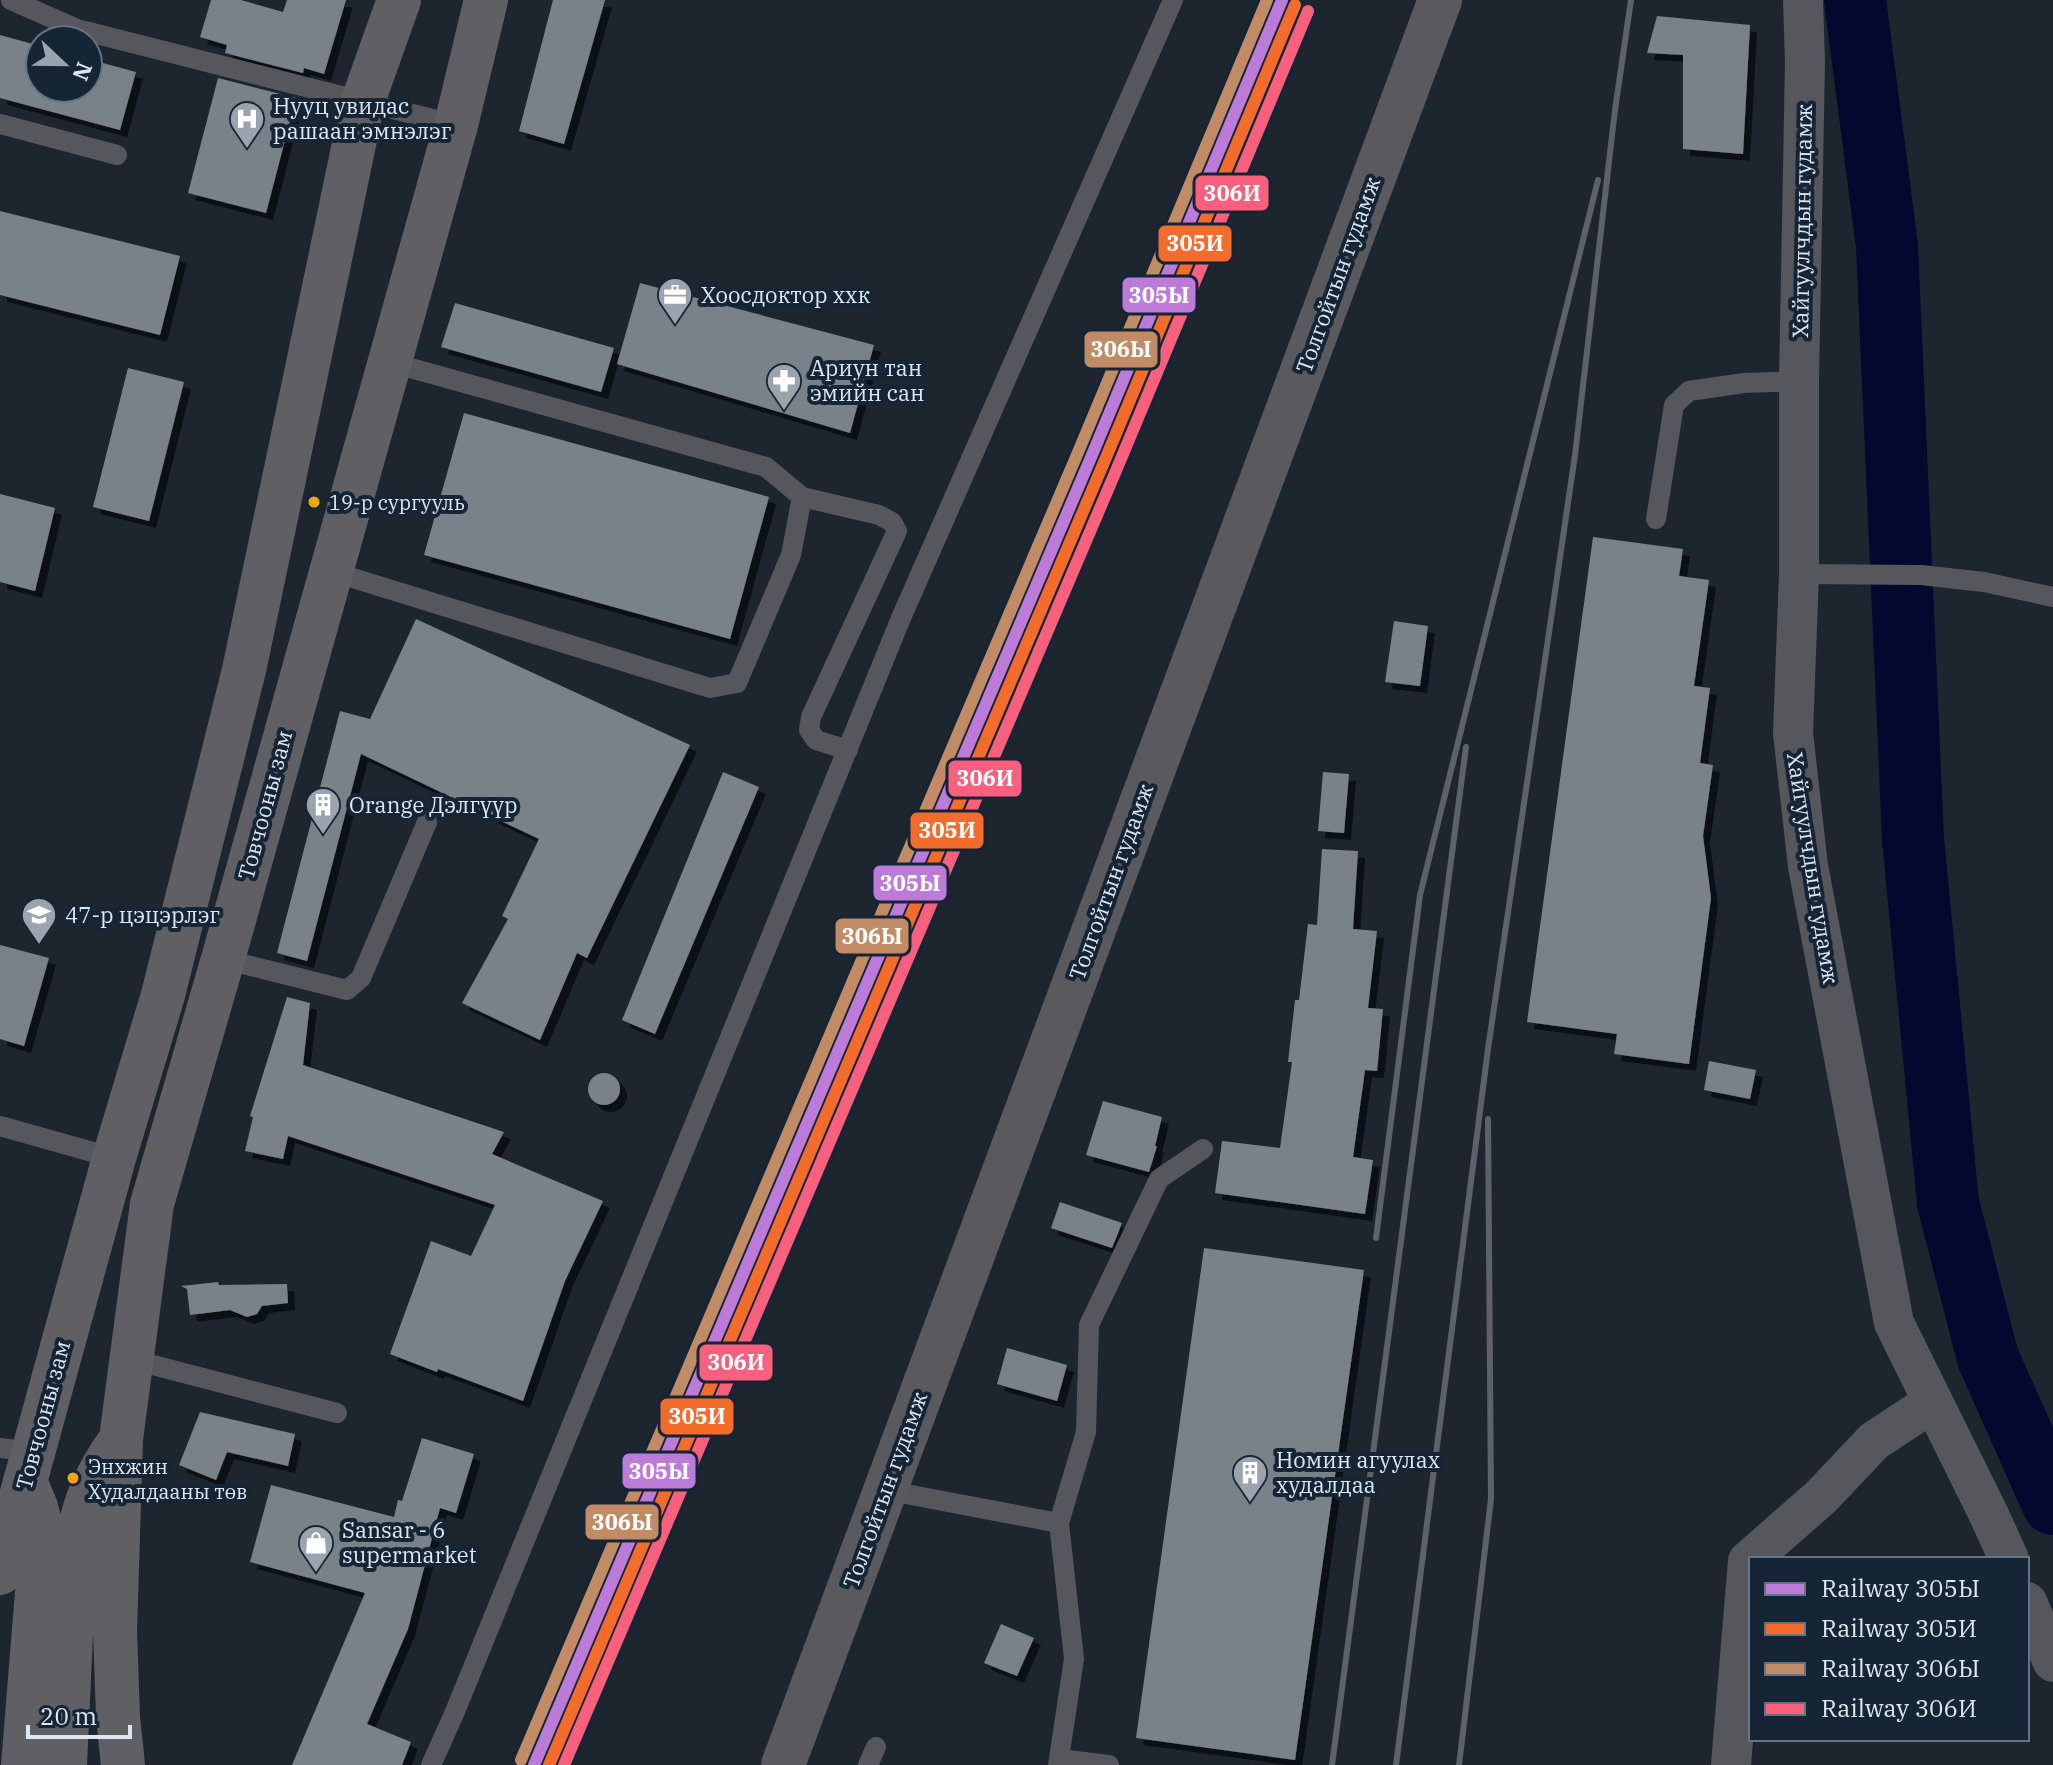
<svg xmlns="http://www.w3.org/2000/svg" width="2053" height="1765" font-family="'IBM Plex Serif',serif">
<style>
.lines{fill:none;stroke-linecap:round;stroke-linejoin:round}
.river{stroke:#03082f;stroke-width:62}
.building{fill:#798189;filter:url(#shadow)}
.service{stroke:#56575c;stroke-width:20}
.minor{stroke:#56575c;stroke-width:40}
.secondary{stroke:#59595e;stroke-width:44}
.trunk{stroke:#5f5f64;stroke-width:44}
.rail{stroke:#5e6268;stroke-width:6}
.rail-1-casing{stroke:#162536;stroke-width:18}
.rail-2-casing{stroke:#162536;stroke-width:18}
.rail-3-casing{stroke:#162536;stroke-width:18}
.rail-4-casing{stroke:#162536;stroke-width:18}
.rail-1{stroke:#bd7bd9;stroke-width:12}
.rail-2{stroke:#f36c2b;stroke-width:12}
.rail-3{stroke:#c18c65;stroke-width:12}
.rail-4{stroke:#f8607d;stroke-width:12}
.bus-dot{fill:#f7a600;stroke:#162536;stroke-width:3}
.labels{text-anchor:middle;stroke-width:8;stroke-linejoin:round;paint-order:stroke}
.bus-label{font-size:20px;fill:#dde7f3;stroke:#162536;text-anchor:start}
.poi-label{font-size:22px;fill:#dde7f3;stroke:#162536;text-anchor:start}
.street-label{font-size:22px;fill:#dde7f3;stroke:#162536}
.line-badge{stroke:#162536;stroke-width:3}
.badge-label{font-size:22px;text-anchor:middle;font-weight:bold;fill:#fff}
</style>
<defs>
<filter id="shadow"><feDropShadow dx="7" dy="7" stdDeviation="0" flood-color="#0009"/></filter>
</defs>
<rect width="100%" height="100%" fill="#1d262f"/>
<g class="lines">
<!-- river -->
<path class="river" d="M1855,0L1887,246L1913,839L1948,1203L1988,1358L2053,1504"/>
</g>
<!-- building -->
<path class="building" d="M211,0H241L283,12L287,0H346L324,74L304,68L303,73L225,53L227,45L200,37Z
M553,0H605L564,144L519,131Z
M1657,16L1750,25L1743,154L1683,149V55L1647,53Z
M0,35L40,46V88H88V59L136,72L120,130L0,98Z
M218,78L296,98L266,213L188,193Z
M0,211L180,256L160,335L0,295Z
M640,283L874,345L850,433L617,364Z
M455,303L614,348L601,392L441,347Z
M128,368L184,382L149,521L93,507Z
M464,413L769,497L730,639L424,555Z
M0,494L55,508L35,591L0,582Z
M1593,537L1683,549L1679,576L1709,580L1694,686L1710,688L1700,763L1713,765L1703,836L1711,898L1689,1064L1614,1054L1617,1034L1527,1022Z
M416,619L690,745L587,958L577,953L540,1040L462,1003L508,919L502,916L539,839L361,754L307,961L277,953L340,711L370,719Z
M1394,621L1428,626L1420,686L1385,682Z
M723,772L759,787L655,1034L622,1020Z
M1323,772L1349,774L1344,833L1318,831Z
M1322,849L1358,851L1353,929L1377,931L1368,1008L1383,1009L1377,1071L1365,1070L1353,1157L1373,1160L1365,1214L1215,1193L1222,1141L1280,1148L1292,1062H1288L1295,1000H1299L1308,924L1317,925Z
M0,945L49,958L24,1046L0,1039Z
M287,997L310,1003L303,1065L504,1132L492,1154L603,1201L565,1281L523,1401L438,1369L437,1372L390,1354L431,1241L471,1256L495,1205L288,1136L283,1159L245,1151L253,1117L250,1116Z
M1709,1061L1756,1070L1750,1099L1704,1090Z
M588 1089a16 16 0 1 1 32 0a16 16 0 1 1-32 0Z
M1103,1101L1162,1117L1155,1146H1157L1149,1172L1086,1155Z
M1060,1202L1122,1223L1112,1248L1051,1228Z
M1204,1248L1364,1270L1295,1760L1136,1738Z
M218,1282L219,1285L287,1284L288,1303L262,1306L257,1314L247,1317L230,1310L190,1315L187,1289L181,1286Z
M1007,1348L1067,1365L1057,1401L997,1384Z
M200,1412L295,1434L288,1466L227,1452L216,1480L179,1465Z
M422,1438L474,1454L456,1513L440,1508L408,1629L367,1724L411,1742L402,1765H292L365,1593L250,1562L271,1485L394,1517L398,1500L402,1501Z
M1001,1624L1034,1638L1017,1676L984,1663Z"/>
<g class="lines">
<!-- service -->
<path class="service" d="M11,0L77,29L456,125
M0,124L117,155
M802,497L879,515L892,522L897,531L811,717L809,730L816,740L848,750
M1656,519L1674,405L1689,391L1744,383L1799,381
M330,571L710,688L737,683L791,555L802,497L766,467L389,362
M1799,574L1921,575L1984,582L2053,597
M223,959L347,990L361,978L427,822
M0,1126L114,1158
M130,1359L337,1413
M0,1448L32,1452
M885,1490L1059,1523
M1059,1759L1109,1765
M431,1765L454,1714L901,618L1173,0
M868,1765L876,1747
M1058,1765L1074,1659L1059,1523L1086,1432L1089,1325L1159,1179L1203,1149"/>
<!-- minor -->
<path class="minor" d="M1803,0L1805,62L1799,381V574L1793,733L1808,866L1894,1323L1989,1515L2009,1559
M2027,1602L2053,1662
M1731,1765L1748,1561L1821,1497L1874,1441L1933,1402"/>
<!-- secondary -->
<path class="secondary" d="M783,1765L1440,0"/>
<!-- trunk -->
<path class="trunk" d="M0,1573L114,1158L163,995L244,670L363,101L399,0
M23,1765L42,1531L36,1507L25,1481
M65,1765C67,1722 69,1678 71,1635C75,1559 71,1510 117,1445
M123,1765L118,1717L115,1631L121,1439L152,1204L223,959L456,125L486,0"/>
<!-- rail -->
<path class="rail" d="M1376,1238L1420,895L1598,180
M1332,1765L1466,747
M1396,1765L1488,1049L1575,455L1615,110L1631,0
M1459,1765L1491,1499L1488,1119"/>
<defs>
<path id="rail-1" d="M534,1765L1092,455L1282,0"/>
<path id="rail-2" d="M549,1765L1105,460L1295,5"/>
<path id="rail-3" d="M521,1760L1079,450L1267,0"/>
<path id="rail-4" d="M564,1765L1118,466L1308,11"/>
</defs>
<!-- rail-1 casing -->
<use href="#rail-1" class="rail-1-casing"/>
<!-- rail-2 casing -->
<use href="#rail-2" class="rail-2-casing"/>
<!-- rail-3 casing -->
<use href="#rail-3" class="rail-3-casing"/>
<!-- rail-4 casing -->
<use href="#rail-4" class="rail-4-casing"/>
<!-- rail-1 -->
<use href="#rail-1" class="rail-1"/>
<!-- rail-2 -->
<use href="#rail-2" class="rail-2"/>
<!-- rail-3 -->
<use href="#rail-3" class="rail-3"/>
<!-- rail-4 -->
<use href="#rail-4" class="rail-4"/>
</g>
<!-- icons -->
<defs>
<symbol id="hospital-pin" viewBox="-11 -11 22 30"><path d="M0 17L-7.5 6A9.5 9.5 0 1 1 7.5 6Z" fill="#9aa3ae" stroke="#162536"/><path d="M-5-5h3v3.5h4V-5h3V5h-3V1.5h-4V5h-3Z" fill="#fff"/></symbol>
<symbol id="office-pin" viewBox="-11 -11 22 30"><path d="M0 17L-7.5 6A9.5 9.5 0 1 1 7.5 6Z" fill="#9aa3ae" stroke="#162536"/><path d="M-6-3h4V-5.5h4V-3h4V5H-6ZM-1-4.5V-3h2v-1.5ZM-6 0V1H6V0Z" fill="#fff"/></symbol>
<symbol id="pharmacy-pin" viewBox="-11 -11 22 30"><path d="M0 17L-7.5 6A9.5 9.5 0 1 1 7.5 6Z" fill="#9aa3ae" stroke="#162536"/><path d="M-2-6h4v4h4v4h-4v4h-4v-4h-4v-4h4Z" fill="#fff"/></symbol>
<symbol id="building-pin" viewBox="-11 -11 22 30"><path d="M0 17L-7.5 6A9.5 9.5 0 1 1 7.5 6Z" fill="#9aa3ae" stroke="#162536"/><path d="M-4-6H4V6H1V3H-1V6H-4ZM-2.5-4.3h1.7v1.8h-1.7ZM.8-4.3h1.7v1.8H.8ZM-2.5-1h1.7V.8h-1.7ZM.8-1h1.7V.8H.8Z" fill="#fff"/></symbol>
<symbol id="school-pin" viewBox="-11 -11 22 30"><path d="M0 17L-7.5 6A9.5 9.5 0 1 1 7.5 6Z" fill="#9aa3ae" stroke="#162536"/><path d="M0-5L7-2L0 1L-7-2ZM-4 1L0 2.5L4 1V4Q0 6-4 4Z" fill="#fff"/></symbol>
<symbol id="shop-pin" viewBox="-11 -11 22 30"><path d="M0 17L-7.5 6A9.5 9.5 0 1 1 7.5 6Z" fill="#9aa3ae" stroke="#162536"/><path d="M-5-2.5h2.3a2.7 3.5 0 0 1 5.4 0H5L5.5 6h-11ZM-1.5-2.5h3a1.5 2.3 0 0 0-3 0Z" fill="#fff"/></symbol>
</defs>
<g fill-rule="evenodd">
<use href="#hospital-pin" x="227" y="99" width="40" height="54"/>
<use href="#office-pin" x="655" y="275" width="40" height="54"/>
<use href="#pharmacy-pin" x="764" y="361" width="40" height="54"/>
<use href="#building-pin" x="303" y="785" width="40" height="54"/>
<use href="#school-pin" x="19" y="895" width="40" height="54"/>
<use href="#building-pin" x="1230" y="1453" width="40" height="54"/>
<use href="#shop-pin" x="296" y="1523" width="40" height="54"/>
</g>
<!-- markers -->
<g class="bus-dot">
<circle cx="314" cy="502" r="7"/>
<circle cx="73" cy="1478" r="7"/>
</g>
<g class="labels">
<!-- bus labels -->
<g class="bus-label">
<text x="329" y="510">19-р сургууль</text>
<text x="88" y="1474">Энхжин<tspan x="88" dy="25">Худалдааны төв</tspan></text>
</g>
<!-- poi labels -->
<g class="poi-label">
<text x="273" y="114">Нууц увидас<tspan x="273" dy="25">рашаан эмнэлэг</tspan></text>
<text x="701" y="303">Хоосдоктор ххк</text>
<text x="810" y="376">Ариун тан<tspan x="810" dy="25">эмийн сан</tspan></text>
<text x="349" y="813">Orange Дэлгүүр</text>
<text x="65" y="923">47-р цэцэрлэг</text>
<text x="1276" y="1468">Номин агуулах<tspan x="1276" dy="25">худалдаа</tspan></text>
<text x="342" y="1538">Sansar - 6<tspan x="342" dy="25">supermarket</tspan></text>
</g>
<!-- street labels -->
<g class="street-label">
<text transform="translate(1802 221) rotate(-89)" y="8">Хайгуулчдын гудамж</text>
<text transform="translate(1338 275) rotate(-70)" y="8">Толгойтын гудамж</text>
<text transform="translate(265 805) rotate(-75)" y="8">Товчооны зам</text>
<text transform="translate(1813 868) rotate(81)" y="8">Хайгуулчдын гудамж</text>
<text transform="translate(1111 882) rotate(-70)" y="8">Толгойтын гудамж</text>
<text transform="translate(43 1415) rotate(-75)" y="8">Товчооны зам</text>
<text transform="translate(885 1490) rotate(-70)" y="8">Толгойтын гудамж</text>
</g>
</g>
<g class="line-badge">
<rect x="1194" y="174" width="76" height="38" rx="8" fill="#f8607d"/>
<rect x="1157" y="224" width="76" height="39" rx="8" fill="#f36c2b"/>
<rect x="1121" y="276" width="76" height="38" rx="8" fill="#bd7bd9"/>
<rect x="1083" y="330" width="76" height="39" rx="8" fill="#c18c65"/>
<rect x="947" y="759" width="76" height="39" rx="8" fill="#f8607d"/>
<rect x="909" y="811" width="76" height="39" rx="8" fill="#f36c2b"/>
<rect x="872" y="864" width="76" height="38" rx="8" fill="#bd7bd9"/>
<rect x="834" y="917" width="76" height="38" rx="8" fill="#c18c65"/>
<rect x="698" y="1343" width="76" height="39" rx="8" fill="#f8607d"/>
<rect x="659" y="1397" width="76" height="39" rx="8" fill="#f36c2b"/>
<rect x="621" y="1452" width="76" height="38" rx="8" fill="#bd7bd9"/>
<rect x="584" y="1503" width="76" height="38" rx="8" fill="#c18c65"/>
</g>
<g class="badge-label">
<text x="1232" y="201">306И</text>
<text x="1195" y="251">305И</text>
<text x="1159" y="303">305Ы</text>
<text x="1121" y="357">306Ы</text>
<text x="985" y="786">306И</text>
<text x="947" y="838">305И</text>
<text x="910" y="891">305Ы</text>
<text x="872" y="944">306Ы</text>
<text x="736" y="1370">306И</text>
<text x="697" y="1424">305И</text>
<text x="659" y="1479">305Ы</text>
<text x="622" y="1530">306Ы</text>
</g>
<!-- legend -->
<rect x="1749" y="1557" width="280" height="184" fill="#162536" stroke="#667382" stroke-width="2"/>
<rect x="1765" y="1583" width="40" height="12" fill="#bd7bd9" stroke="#667382" stroke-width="2"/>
<text x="1821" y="1597" font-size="24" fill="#dde7f3">Railway 305Ы</text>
<rect x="1765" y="1623" width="40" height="12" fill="#f36c2b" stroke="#667382" stroke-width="2"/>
<text x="1821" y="1637" font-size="24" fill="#dde7f3">Railway 305И</text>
<rect x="1765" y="1663" width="40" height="12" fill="#c18c65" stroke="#667382" stroke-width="2"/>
<text x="1821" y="1677" font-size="24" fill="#dde7f3">Railway 306Ы</text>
<rect x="1765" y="1703" width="40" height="12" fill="#f8607d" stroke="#667382" stroke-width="2"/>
<text x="1821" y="1717" font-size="24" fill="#dde7f3">Railway 306И</text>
<!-- north arrow -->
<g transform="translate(64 64) rotate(112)"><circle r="38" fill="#162536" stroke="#667382" stroke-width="2"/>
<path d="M0-6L14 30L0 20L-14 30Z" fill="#9aa3ae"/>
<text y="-12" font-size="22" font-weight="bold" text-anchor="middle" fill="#dde7f3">N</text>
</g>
<!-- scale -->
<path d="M28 1725v12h102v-12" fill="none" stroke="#dde7f3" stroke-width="4"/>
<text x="40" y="1725" font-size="24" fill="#dde7f3" stroke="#162536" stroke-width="6" paint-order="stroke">20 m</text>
</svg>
